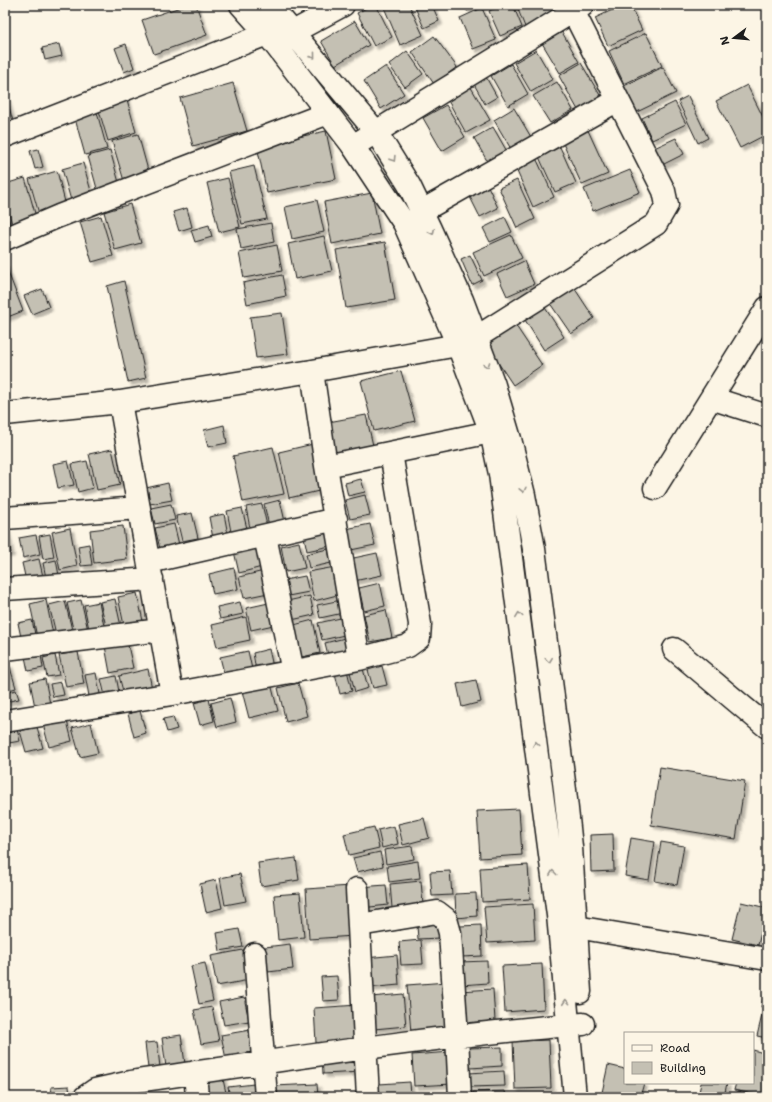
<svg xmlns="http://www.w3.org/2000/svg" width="772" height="1102" font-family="'Shantell Sans',sans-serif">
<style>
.building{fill:#c4c0b3;stroke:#1c1c1c;filter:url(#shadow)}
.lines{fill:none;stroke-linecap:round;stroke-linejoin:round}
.minor-casing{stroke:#1c1c1c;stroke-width:25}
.major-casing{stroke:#1c1c1c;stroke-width:25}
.minor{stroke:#fcf5e5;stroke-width:22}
.major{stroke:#fcf5e5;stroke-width:22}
.oneway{stroke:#97938b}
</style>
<defs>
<filter id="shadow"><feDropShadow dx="3.5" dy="3.5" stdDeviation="1" flood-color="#0004"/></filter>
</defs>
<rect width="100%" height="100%" fill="#fcf5e5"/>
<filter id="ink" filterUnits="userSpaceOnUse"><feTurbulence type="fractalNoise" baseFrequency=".025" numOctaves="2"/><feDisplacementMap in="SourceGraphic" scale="8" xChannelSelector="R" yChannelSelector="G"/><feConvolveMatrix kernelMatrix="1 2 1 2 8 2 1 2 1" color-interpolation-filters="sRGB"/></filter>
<g filter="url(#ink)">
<!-- building -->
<path class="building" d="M186,5H196L207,35L154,54L142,20Z
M372,5H376L392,37L374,46L357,13Z
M383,5H409L423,35L400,45Z
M414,5H432L439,21L424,28Z
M464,5H482L467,11Z
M503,5H513L522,27L500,36L489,11Z
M521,5H555L558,13L525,27L517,7Z
M623,5H630L642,30L608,46L595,18Z
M482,8L496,40L473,49L460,18Z
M355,21L369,45L335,65L321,41Z
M562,32L579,62L560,73L542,43Z
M646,33L662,66L624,84L609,51Z
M434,36L457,67L434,84L412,52Z
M59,44L62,56L45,60L42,48Z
M126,44L134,68L124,72L115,48Z
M536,50L553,79L531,92L514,63Z
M407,51L423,74L405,87L389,65Z
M581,63L601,97L578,110L559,76Z
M511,64L528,94L508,106L491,76Z
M386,66L404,94L381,109L364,81Z
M663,67L676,93L637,112L624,86Z
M482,70L497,97L485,104L470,77Z
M557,82L573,110L550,123L533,96Z
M233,83L247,131L193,146L180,98Z
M469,84L490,120L466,133L446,97Z
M747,85L767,125V134L740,148L716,101Z
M126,96L136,132L108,141L97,104Z
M688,96L708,138L698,143L678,101Z
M5,97H6L13,121L5,123Z
M675,102L686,124L652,140L642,118Z
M446,105L465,137L442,151L423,118Z
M514,108L531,137L511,149L494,120Z
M96,109L107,149L85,155L74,115Z
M586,126L608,174L582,185L560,137Z
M493,127L509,155L490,166L474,138Z
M326,131L336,179L267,193L257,146Z
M138,134L149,174L124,181L112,141Z
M676,138L684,154L660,166L652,149Z
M560,147L576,183L555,192L539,157Z
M38,149L43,167L35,169L30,151Z
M110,150L121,190L99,196L88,156Z
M536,158L554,197L533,207L515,167Z
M83,163L93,198L72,204L62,169Z
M254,166L267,219L242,224L229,172Z
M630,170L640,192L593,211L584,189Z
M57,171L66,206L39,214L29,179Z
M25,178L36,217L12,224L5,198V184Z
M228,178L240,227L219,232L207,183Z
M517,180L535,219L517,228L499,188Z
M488,186L498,208L480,217L469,195Z
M372,193L380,234L332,244L324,202Z
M317,200L324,232L292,239L285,207Z
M130,204L141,243L115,250L104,212Z
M5,206L12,231L5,233Z
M187,208L192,227L179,231L173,212Z
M101,216L113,256L92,262L80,222Z
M505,217L512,232L490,242L483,228Z
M271,223L274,242L241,249L237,229Z
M209,225L212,237L195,242L191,230Z
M511,235L522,258L484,276L473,252Z
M324,236L332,271L295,279L288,244Z
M385,242L395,300L346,308L336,250Z
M277,245L282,271L244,278L239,253Z
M470,255L482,280L472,285L461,259Z
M524,261L534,284L507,296L497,274Z
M5,264L23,311L5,318Z
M282,275L286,296L247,304L243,283Z
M569,280L594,318L571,334L545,296Z
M124,281L146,378L128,382L107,286Z
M42,289L49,307L32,314L24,296Z
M540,300L564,337L544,350L520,312Z
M282,313L288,354L256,358L250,317Z
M512,320L542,365L513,385L483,340Z
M401,371L415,421L374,431L361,381Z
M366,415L374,450L331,459L323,423Z
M224,425L227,443L208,447L204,430Z
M313,444L323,490L289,498L279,452Z
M273,447L284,494L243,502L233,456Z
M112,449L120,485L97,490L89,454Z
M68,461L74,485L58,488L53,464Z
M87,461L93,488L78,492L72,464Z
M361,479L365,492L348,496L345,483Z
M168,483L172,500L150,504L146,488Z
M365,495L370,515L350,519L345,500Z
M280,500L286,526L270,530L264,504Z
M171,504L175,520L155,524L151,508Z
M262,504L268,530L251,534L246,507Z
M242,508L248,533L232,537L227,511Z
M192,513L198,538L182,541L176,516Z
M224,514L229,540L214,544L209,517Z
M174,524L180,549L161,553L155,528Z
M370,524L375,545L346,551L341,530Z
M123,526L127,559L94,563L90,530Z
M5,527H6L11,553L5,554Z
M326,527L330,546L307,551L303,532Z
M70,528L77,566L60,570L52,532Z
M50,534L54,557L43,559L39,536Z
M36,535L40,554L23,558L19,538Z
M257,542L262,567L239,573L233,547Z
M299,542L305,568L286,572L281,546Z
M89,544L92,565L81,566L78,546Z
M328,549L331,563L309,568L306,554Z
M377,553L382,575L354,581L349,559Z
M39,559L44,581L27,585L22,563Z
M56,560L61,586L48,588L43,563Z
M335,567L341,594L314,601L308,572Z
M234,568L238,589L213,594L209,574Z
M264,571L268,593L244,598L239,577Z
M305,576L309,592L283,597L279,581Z
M380,583L385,606L364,611L359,588Z
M137,593L144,626L125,630L118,597Z
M310,596L314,615L287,621L283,602Z
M115,599L122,631L108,634L100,602Z
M46,600L53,634L37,637L30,604Z
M81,600L88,630L74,633L67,603Z
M341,600L343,613L320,618L317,605Z
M65,601L72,630L56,634L49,605Z
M99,602L105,631L90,634L84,605Z
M240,602L243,614L220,619L217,607Z
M273,602L278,624L251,630L246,608Z
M386,610L392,638L370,642L364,615Z
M246,617L250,640L217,647L212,625Z
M345,617L349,634L322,640L318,623Z
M32,620L36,639L22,642L18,623Z
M313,620L320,653L293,659L286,627Z
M349,637L351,649L328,655L325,643Z
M127,641L133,668L110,673L105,646Z
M40,649L43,668L28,671L24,652Z
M269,649L273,667L256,671L253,653Z
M248,651L253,674L226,681L220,657Z
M78,652L84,684L66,687L59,655Z
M55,655L59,675L47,677L43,658Z
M361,661L368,688L355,692L348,664Z
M9,664L16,688L5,691V665Z
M346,666L352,691L340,694L334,669Z
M382,666L387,685L373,688L368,670Z
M148,669L152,689L124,695L119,676Z
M96,673L100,694L89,696L85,675Z
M116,676L120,697L106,700L101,679Z
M45,679L50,704L35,707L30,682Z
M476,680L481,702L462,707L457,684Z
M61,682L64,695L53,697L50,684Z
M298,683L307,716L286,722L278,688Z
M271,684L278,711L249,718L242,691Z
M16,690L19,699L5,702V693Z
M230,698L236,722L217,727L211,703Z
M209,699L214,721L200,725L194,703Z
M140,711L146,733L134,737L128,714Z
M66,717L72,741L49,747L43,724Z
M173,717L177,729L167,732L163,719Z
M15,722L20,741L9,743L5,726Z
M91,723L98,753L80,757L72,728Z
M37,727L43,748L26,752L20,731Z
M660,767L745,781L736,839L651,825Z
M519,809L522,855L480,858L477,811Z
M424,818L429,838L403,845L398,824Z
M394,826L398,844L382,848L378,830Z
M374,827L379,848L349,855L344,834Z
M613,834L614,871L591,872L590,835Z
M631,838L655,842L649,880L625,876Z
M661,842L684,846L677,885L655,881Z
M412,846L414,859L386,864L384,850Z
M380,852L383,866L357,872L353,858Z
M296,858L299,880L261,886L258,863Z
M418,861L420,878L389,882L387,866Z
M528,865L530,899L482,902L480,868Z
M450,871L452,895L432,896L430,872Z
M240,874L246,901L225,905L220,878Z
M216,880L222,908L206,912L200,884Z
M421,881L423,905L392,908L390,884Z
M386,885L388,905L361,908L360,887Z
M351,886L354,936L309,939L306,889Z
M300,893L304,937L278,940L274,895Z
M476,893L477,916L456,918L455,894Z
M741,902L767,908L758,945L732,939Z
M533,904L535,940L487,943L484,907Z
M438,911L440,938L418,939L416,912Z
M481,925L482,956L462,957L460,926Z
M239,929L243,947L220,951L217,933Z
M421,940L423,964L401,965L399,942Z
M290,944L293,969L268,972L265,947Z
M243,950L249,980L217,986L211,956Z
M397,955L399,985L367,988L365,958Z
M487,961L488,983L461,985L460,962Z
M205,963L213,1001L199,1004L191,966Z
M542,964L544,1009L505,1012L502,966Z
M337,976L339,1000L323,1001L321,977Z
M447,982L451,1030L411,1033L407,985Z
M767,984V1008L761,1007Z
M493,989L495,1021L462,1023L459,991Z
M403,994L406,1026L374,1029L371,997Z
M244,997L249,1021L224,1025L219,1002Z
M358,1005L360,1040L316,1043L314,1008Z
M212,1007L219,1041L201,1044L194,1010Z
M763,1011L767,1012V1038L757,1036Z
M250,1030L255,1053L226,1059L221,1035Z
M181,1035L185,1064L166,1067L162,1038Z
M549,1040L551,1088L515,1089L513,1041Z
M157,1042L160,1067L148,1068L145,1043Z
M502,1047V1066L470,1068L469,1048Z
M753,1050L767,1054V1097L734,1090L736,1083H753Z
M360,1052L361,1072L323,1074L322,1054Z
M451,1052L453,1084L414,1086L412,1055Z
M608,1065L625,1069V1083H644L640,1097H601Z
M221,1071L227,1097H204L200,1075Z
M504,1071L505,1086L469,1087L468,1073Z
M410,1082L411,1097H379V1084Z
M701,1083H727L724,1097H698Z
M254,1084L255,1097H230L228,1087Z
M317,1084L318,1097H275L274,1086Z
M69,1086L70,1097H52L51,1087Z
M505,1091L506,1097H474L473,1092Z
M448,1094V1097H416V1095Z"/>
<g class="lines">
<defs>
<path id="minor" d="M293,32L343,5
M5,136L267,34
M353,146L583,5
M422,211L618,100
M5,239L59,216L328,113
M312,371L326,466L491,432
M711,398L767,416
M120,402L172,694
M5,414L120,402L312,371L458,345L477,337L656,224L667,205L664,191L570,5
M326,466L359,659
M655,488L767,308
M5,518L139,508
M265,536L293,672
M149,562L336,519
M5,589L152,579
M5,649L161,630
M674,649L767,727
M5,721L172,694L359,659L408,646L419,638L420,624L391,453
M357,889L368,1097
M359,925L437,912L446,919L450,933L457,1036L460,1097
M576,927L767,959
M255,954L266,1097
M195,1072L197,1097
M85,1097L95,1090L131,1082C281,1060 431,1036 583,1024"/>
<path id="major" d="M241,5L267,34L353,146L404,223L458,345L491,432L500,474L558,915L575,1097
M270,5L376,132L409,185L430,229L462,300L494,385L510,439L524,495L534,549L565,790L571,847L580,992"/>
</defs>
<!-- minor casing -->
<use href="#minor" class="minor-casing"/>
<!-- major casing -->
<use href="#major" class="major-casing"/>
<!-- minor -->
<use href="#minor" class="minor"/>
<!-- major -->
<use href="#major" class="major"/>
</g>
<!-- one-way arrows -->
<defs><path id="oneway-chevron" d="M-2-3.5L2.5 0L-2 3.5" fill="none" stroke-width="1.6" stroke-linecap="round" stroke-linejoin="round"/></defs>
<g class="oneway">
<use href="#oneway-chevron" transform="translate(313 56) rotate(51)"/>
<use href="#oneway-chevron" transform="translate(393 159) rotate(58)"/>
<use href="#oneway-chevron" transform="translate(432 232) rotate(65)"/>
<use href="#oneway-chevron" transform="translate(487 365) rotate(70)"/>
<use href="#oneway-chevron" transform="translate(523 490) rotate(77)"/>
<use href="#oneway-chevron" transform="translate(519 615) rotate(-98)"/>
<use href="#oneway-chevron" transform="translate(549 660) rotate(83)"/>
<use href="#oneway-chevron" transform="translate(536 744) rotate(-98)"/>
<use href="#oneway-chevron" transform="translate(553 873) rotate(-97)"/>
<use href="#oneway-chevron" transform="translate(566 1002) rotate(-95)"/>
</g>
</g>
<!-- margin -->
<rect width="772" height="1102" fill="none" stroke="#fcf5e5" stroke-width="20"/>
<rect x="10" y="10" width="752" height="1082" fill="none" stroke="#1c1c1c" stroke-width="1.5" filter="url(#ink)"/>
<!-- legend -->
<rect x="624" y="1032" width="130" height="52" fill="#fcf5e5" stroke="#a29e95"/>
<rect x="632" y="1045" width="20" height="6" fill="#fcf5e5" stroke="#a29e95"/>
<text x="660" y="1052" font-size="12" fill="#1c1c1c">Road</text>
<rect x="632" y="1062" width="20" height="12" fill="#c4c0b3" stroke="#a29e95"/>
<text x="660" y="1072" font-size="12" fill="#1c1c1c">Building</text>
<!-- north arrow -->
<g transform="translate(734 38) rotate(254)" stroke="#fcf5e5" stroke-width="3" paint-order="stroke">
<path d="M0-3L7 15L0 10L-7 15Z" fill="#1c1c1c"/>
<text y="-6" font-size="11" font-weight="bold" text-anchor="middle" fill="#1c1c1c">N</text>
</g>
</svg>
